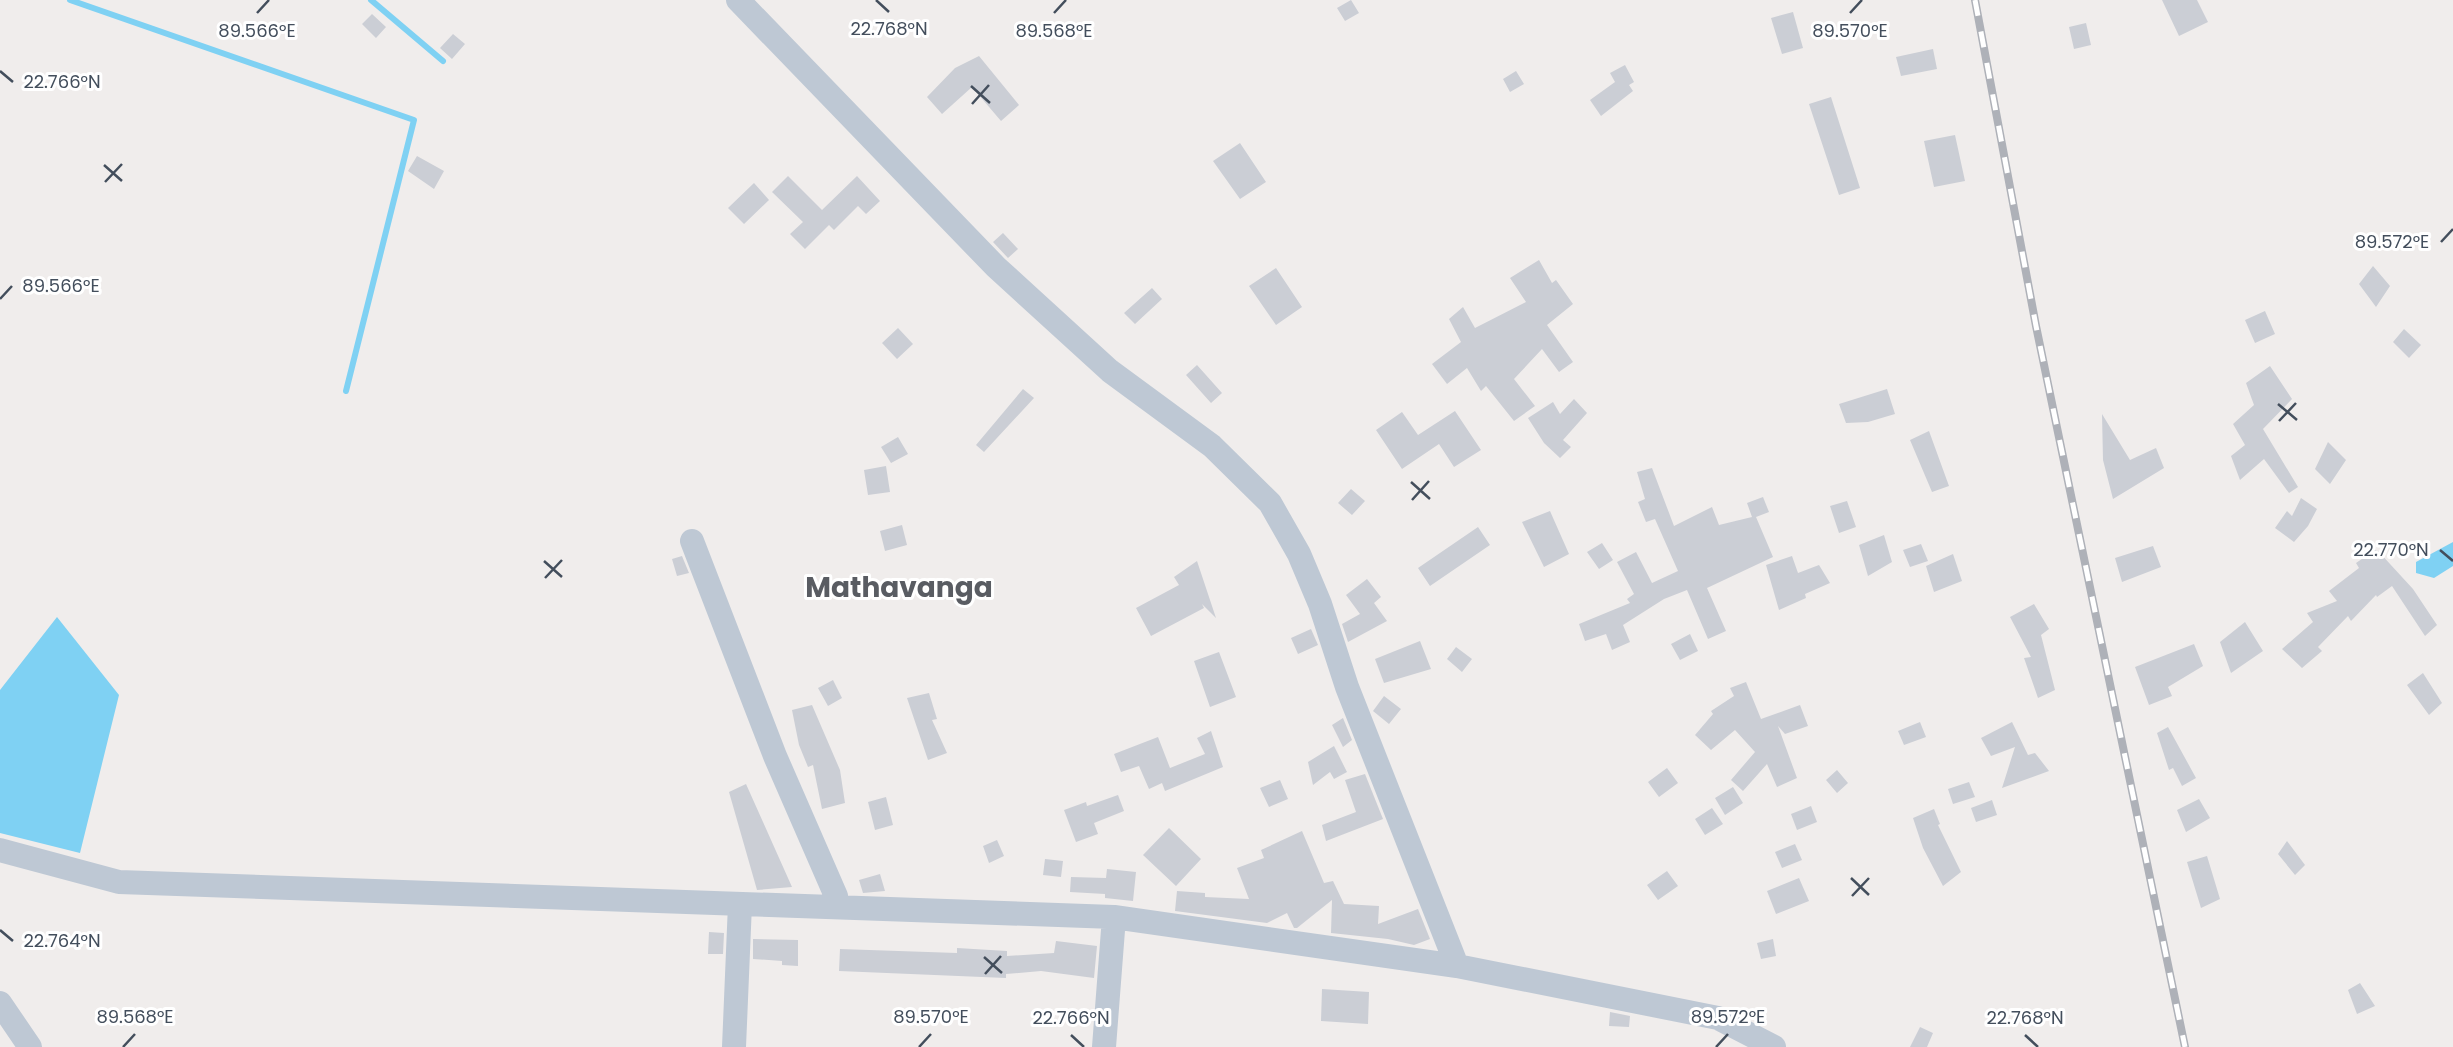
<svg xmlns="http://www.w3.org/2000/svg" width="2453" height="1047" font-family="Poppins,sans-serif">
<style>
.water{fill:#7fd1f3}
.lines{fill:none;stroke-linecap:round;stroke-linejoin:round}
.stream{stroke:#7fd1f3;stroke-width:6}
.building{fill:#cbced5}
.minor{stroke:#bec8d4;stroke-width:24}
.rail-casing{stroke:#aeb1b8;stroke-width:8}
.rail{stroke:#fff;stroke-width:5;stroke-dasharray:16;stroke-linecap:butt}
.ticks{fill:none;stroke:#434e5c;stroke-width:2.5}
.labels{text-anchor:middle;stroke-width:6;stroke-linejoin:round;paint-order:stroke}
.district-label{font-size:28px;font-weight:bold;fill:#595c62;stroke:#fff}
.ticks-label{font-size:18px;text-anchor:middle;fill:#434e5c;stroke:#fff;stroke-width:6;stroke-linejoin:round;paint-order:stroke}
</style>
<rect width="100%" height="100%" fill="#f0edec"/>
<!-- water -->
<path class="water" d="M2453,542V566L2434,578L2416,573V562Z
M57,617L119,695L80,853L0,833V690Z"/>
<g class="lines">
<!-- stream -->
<path class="stream" d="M70,0L414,120L346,391
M371,0L443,61"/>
</g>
<!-- building -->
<path class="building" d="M1351,0L1359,13L1345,21L1337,8Z
M2162,0H2197L2208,22L2179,36Z
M1793,12L1803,48L1782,54L1771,18Z
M372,14L386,27L376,38L362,24Z
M2086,23L2091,45L2074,49L2069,27Z
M453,34L465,44L452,59L440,48Z
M1933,49L1937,69L1901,76L1896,57Z
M979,56L1019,105L1001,121L972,87L942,114L927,97L955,68Z
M1625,65L1634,82L1629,85L1633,91L1601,116L1590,100L1615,82L1610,73Z
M1516,71L1524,84L1510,92L1503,79Z
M1831,97L1860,188L1839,195L1809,104Z
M1955,135L1965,181L1934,187L1924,141Z
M1240,143L1266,182L1240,199L1213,161Z
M417,156L444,171L434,189L408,171Z
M788,176L822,210L857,176L880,201L866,214L858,206L834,230L829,225L805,249L790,234L803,222L772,192Z
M754,183L769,200L744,224L728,208Z
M1003,233L1018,249L1008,258L993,242Z
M1539,260L1552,283L1556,280L1573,304L1547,325L1573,362L1559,372L1542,349L1514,379L1535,406L1514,421L1486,386L1481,391L1467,368L1447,384L1432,364L1461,342L1449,319L1463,307L1475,328L1526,302L1510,278Z
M2373,266L2390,286L2376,307L2359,284Z
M1276,268L1302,307L1276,325L1249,286Z
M1152,288L1162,299L1135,324L1124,313Z
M2265,311L2275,334L2255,343L2245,320Z
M898,328L913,344L897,359L882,343Z
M2404,329L2421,345L2409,358L2393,342Z
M1197,365L1222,393L1211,403L1186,375Z
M2270,366L2292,399L2263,429L2298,487L2289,493L2264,459L2240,480L2231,456L2245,445L2233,424L2254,405L2246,383Z
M1023,389L1034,398L984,452L976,445Z
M1887,389L1895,414L1868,422L1846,423L1839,404Z
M1574,399L1587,413L1563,440L1571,447L1560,458L1544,443L1528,418L1553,402L1560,414Z
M1455,411L1481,450L1454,467L1439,444L1402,469L1376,430L1402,412L1418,435Z
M2102,414L2130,460L2156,448L2164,468L2113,499L2103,460Z
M1929,431L1949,486L1932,492L1910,440Z
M898,437L908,454L891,463L881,447Z
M2328,442L2346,460L2330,484L2315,469Z
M886,466L890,492L868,495L864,470Z
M1652,468L1674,526L1712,507L1719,525L1752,517L1747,503L1763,497L1769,512L1756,517L1773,557L1707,588L1726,631L1708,639L1687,590L1664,599L1623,625L1630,642L1612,650L1606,634L1585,641L1579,624L1630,603L1627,599L1634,594L1617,562L1636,552L1652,583L1678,571L1655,519L1646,522L1638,502L1645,499L1637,472Z
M1351,489L1365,501L1352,515L1338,503Z
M2301,498L2317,509L2308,526L2294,542L2275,528L2287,511L2292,516Z
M1847,501L1856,527L1839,533L1830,506Z
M1550,511L1569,554L1544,567L1522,522Z
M902,525L907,545L885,551L880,531Z
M1478,527L1490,545L1430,586L1418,568Z
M1884,535L1892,562L1868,576L1859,545Z
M1602,543L1613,560L1599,569L1587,552Z
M1921,544L1928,561L1910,567L1903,550Z
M2153,546L2161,567L2122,582L2115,558Z
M2375,550L2379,552L2413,589L2437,625L2425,636L2392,586L2377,597L2376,595L2351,621L2348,616L2318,647L2322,651L2302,668L2282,649L2313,622L2307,613L2337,601L2329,591L2359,568L2356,563Z
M1953,554L1962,581L1934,592L1926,566Z
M682,556L689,573L677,576L672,559Z
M1792,556L1798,573L1819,565L1830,583L1805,594L1806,598L1779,610L1766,565Z
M1197,561L1216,618L1202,604L1204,608L1151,636L1136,608L1179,585L1174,577Z
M1367,579L1381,597L1374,603L1387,621L1348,642L1342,624L1360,614L1346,595Z
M2034,604L2049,629L2041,635L2055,690L2038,698L2024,658L2031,657L2010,617Z
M2245,622L2263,651L2231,673L2220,642Z
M1311,629L1318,645L1298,654L1291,638Z
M1690,634L1698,651L1680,660L1671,644Z
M1420,641L1431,669L1384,683L1375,659Z
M2194,644L2203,666L2168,687L2172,696L2149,705L2135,667Z
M1456,647L1472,659L1462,672L1447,659Z
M1219,652L1236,697L1210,707L1194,661Z
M2423,673L2442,703L2429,715L2407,685Z
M833,680L842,698L828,706L818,688Z
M1746,682L1761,719L1800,705L1808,726L1785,734L1778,726L1797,778L1777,787L1767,764L1743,791L1731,780L1755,752L1735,730L1711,750L1695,735L1713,714L1711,711L1734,696L1730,688Z
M929,693L937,719L932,720L947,753L928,760L907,698Z
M1384,696L1401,709L1389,724L1373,711Z
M812,705L840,770L845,803L822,809L813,765L808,767L799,745L792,710Z
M1343,718L1352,740L1343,747L1332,725Z
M1920,722L1926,737L1904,745L1898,731Z
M2012,722L2028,755L2035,753L2049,771L2002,788L2015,747L1991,756L1981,738Z
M2168,727L2196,778L2182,786L2173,768L2169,770L2159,739L2157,733Z
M1211,731L1223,767L1165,791L1162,783L1149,789L1139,766L1121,772L1114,754L1158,737L1170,768L1205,754L1197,738Z
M1334,746L1347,772L1334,779L1330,772L1313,785L1308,762Z
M1667,768L1678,783L1659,797L1648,782Z
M1837,770L1848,783L1837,793L1826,780Z
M1365,774L1383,819L1326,841L1322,825L1356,812L1345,780Z
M1280,780L1288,799L1269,807L1260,788Z
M1969,782L1975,797L1953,804L1948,789Z
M746,784L792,887L757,890L729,792Z
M1733,787L1743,803L1725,815L1715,798Z
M1118,795L1124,811L1094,823L1098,834L1076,842L1064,810L1086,802L1087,806Z
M886,797L893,825L875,830L868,802Z
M2199,799L2210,818L2186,832L2177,810Z
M1992,800L1997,815L1976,822L1971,808Z
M1811,806L1817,822L1797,830L1791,814Z
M1712,808L1723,824L1705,835L1695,819Z
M1934,809L1940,824L1938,825L1961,872L1943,886L1923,848L1913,818Z
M1169,828L1201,859L1176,886L1143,855Z
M1302,831L1324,883L1333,881L1344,904L1379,906L1378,924L1418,909L1430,939L1414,945L1388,939L1331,933L1332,900L1297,928H1294L1287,913L1267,923L1175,911L1177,891L1205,893V897L1249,899L1237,868L1264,858L1261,850Z
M997,840L1004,856L989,863L983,846Z
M2287,841L2305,865L2295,875L2278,854Z
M1795,844L1802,860L1782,868L1775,852Z
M2207,856L2220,899L2201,908L2187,862Z
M1045,859L1063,861L1061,877L1043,875Z
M1107,869L1136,872L1133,901L1105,898V894L1070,892L1071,877L1106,878Z
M1667,871L1678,886L1658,900L1647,885Z
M880,874L885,891L863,893L859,880Z
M1799,878L1809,901L1776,914L1767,891Z
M709,932L724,933L723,954H708Z
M753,939L798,940V966L782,965V961L753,959Z
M1773,939L1776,956L1761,959L1757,943Z
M1056,941L1097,946L1094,978L1041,971L1006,974V978L839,971L840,949L957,953V948L1007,951V956L1054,953Z
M2360,983L2375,1006L2357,1014L2348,990Z
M1322,989L1369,992L1368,1024L1321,1021Z
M1610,1012L1630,1016L1629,1027L1609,1026Z
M1920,1027L1933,1033L1927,1047H1910Z"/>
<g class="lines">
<!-- minor -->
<path class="minor" d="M738,0L996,267L1110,371L1212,446L1270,503L1299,554L1320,604L1347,687L1457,966
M692,541L775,756L836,896
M0,850L119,882L1114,917L1457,966L1718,1018L1774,1047
M0,1003L30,1047
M734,1047L740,904
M1104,1047L1114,917"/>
<defs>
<path id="rail" d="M1975,0L2036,326L2185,1047"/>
</defs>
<!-- rail casing -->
<use href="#rail" class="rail-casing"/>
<!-- rail -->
<use href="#rail" class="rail"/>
</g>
<!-- ticks -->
<path class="ticks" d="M876,0L889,12M257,13L269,0M1054,13L1066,0M1850,13L1862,0M0,71L13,82M971,86L990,103M972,104L989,85M104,165L122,181M105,182L122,164M2441,242L2453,229M0,299L12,286M2278,404L2297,420M2279,421L2296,403M1411,482L1430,499M1412,500L1429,481M2440,550L2453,561M544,561L562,577M545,578L562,560M1851,878L1869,895M1852,896L1869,878M0,930L13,941M984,957L1002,973M985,974L1001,956M1071,1035L1084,1047M2025,1035L2038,1047M123,1047L135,1034M919,1047L931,1034M1716,1047L1728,1034"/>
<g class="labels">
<!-- district labels -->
<g class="district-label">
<text x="899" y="597">Mathavanga</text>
</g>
</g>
<g class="ticks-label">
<text x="889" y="35">22.768°N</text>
<text x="1054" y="37">89.568°E</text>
<text x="1850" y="37">89.570°E</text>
<text x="257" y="37">89.566°E</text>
<text x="62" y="88">22.766°N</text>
<text x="2392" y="248">89.572°E</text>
<text x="61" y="292">89.566°E</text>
<text x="2391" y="556">22.770°N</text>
<text x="62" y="947">22.764°N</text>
<text x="135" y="1023">89.568°E</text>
<text x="931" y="1023">89.570°E</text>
<text x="1728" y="1023">89.572°E</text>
<text x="1071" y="1024">22.766°N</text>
<text x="2025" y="1024">22.768°N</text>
</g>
</svg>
